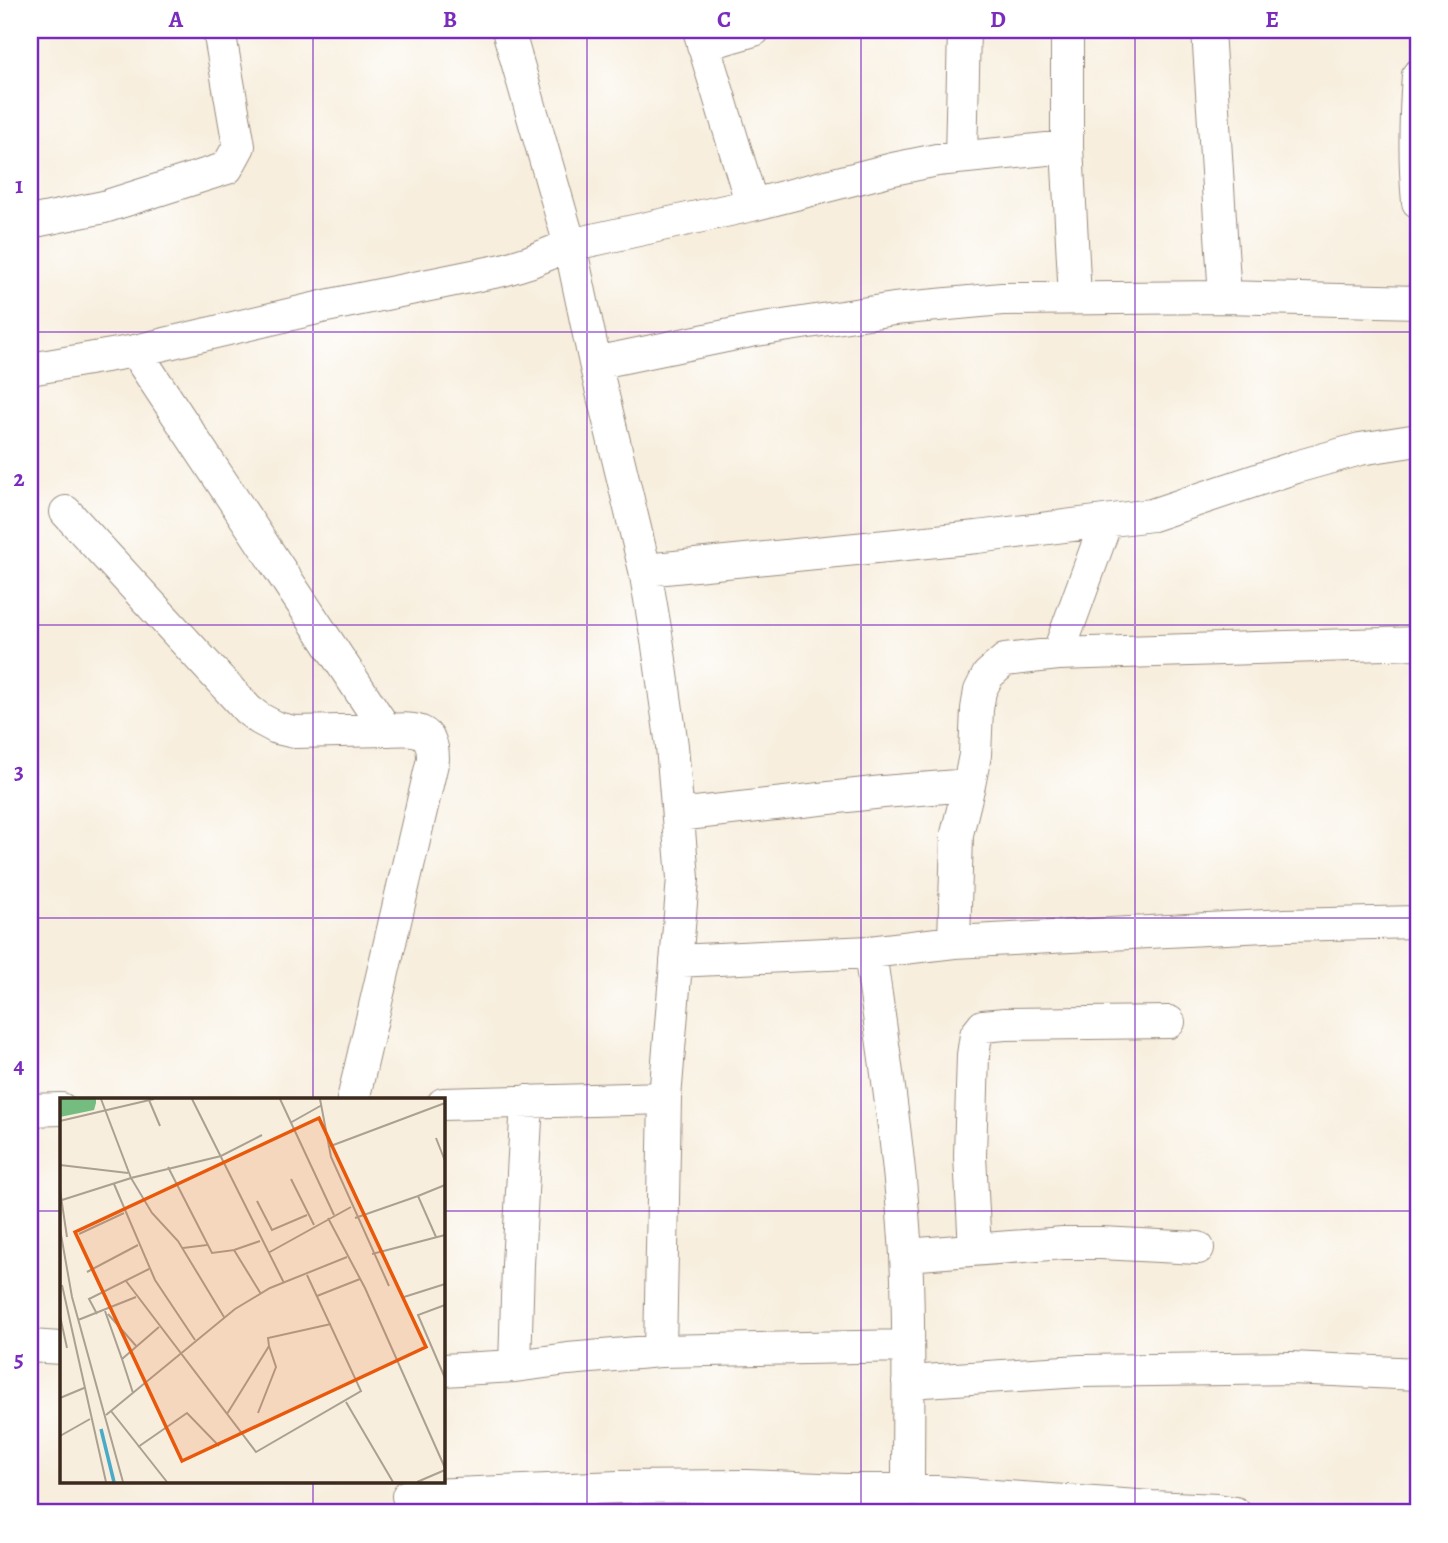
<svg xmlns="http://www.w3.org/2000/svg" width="1448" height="1543" font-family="Alegreya,serif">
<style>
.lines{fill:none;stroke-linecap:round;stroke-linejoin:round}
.minor-casing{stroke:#998c7e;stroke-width:34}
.minor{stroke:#fff;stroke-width:32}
.grid{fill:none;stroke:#7b2cbf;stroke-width:2;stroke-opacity:0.55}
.inset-river{fill:none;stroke:#4aabc9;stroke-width:3.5}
.inset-road{fill:none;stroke:#aca091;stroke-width:2}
.view{fill:#e8590c;fill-opacity:0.15;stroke:#e8590c;stroke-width:3.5}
.inset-edge{fill:none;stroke:#3b2a1e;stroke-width:3.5}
.neatline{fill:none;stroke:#7b2cbf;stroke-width:2.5}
.grid-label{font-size:23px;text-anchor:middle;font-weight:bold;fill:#7b2cbf}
</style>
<rect width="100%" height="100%" fill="#fff"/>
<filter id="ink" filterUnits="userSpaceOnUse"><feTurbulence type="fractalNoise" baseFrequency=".0143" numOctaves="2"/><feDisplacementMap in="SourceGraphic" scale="14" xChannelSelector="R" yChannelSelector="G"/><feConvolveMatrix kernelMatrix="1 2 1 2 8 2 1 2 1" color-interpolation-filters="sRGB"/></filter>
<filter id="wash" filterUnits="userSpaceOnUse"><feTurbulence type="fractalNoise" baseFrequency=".00686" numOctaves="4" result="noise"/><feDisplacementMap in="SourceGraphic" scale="28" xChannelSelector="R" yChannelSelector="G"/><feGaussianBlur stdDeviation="1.57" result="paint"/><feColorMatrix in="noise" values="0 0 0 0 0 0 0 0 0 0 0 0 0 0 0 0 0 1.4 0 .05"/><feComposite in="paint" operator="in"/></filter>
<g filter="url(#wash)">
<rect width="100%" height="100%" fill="#f7eedd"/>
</g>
<g filter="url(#ink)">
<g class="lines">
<defs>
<path id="minor" d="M508,30L570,245L595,363L645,570L658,646L672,746L683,878L665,1098L660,1351
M699,30L752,205
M1067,30V147L1075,298
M1208,30L1225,297
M703,45L754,30
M1418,75C1415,118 1414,159 1418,202
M961,157L964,30
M30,222L104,207L227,168L239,146L219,30
M135,351L386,730C412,729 433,725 433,759L353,1100
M595,363L750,331L894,309L1002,299L1225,297L1418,302
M30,369L135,351L326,306L503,270L529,262L570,245L752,205L893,169L937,160L1067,147
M66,512L248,710L260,719L277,728L294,732L386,730
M645,570L977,537L1152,515L1296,467L1360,449L1418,440
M1058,654L1106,522
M678,815L883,792L969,785L975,755L977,709L980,691L988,675L1005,660L1058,654L1418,643
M954,942L957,834L969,785
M870,952C884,1053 900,1153 906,1255C910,1333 908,1412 908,1490
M676,961L870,952L954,942L1285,925L1418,922
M443,1104L665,1098
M30,1110L61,1109
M975,1249L970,1156L973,1055L976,1035L983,1026L1005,1024L1169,1022
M906,1255L1063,1243H1101L1198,1248
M30,1346L61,1348
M515,1366L518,1264L527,1101
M443,1370L515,1366L568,1359L660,1351L908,1346
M908,1382L1081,1371L1291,1368L1418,1374
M408,1496L618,1487L746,1486L844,1490H908L1152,1507L1217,1510L1235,1513"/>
</defs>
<!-- minor casing -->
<use href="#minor" class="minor-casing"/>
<!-- minor -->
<use href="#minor" class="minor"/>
</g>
</g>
<!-- grid -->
<path class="grid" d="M313,30V1100M587,30V1513M861,30V1513M1135,30V1513M30,332H1418M30,625H1418M30,918H1418M30,1211H61M443,1211H1418M313,1482V1513"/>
<!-- overview -->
<g transform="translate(60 1098)">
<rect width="385" height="385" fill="#f7eedd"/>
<path d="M0,1H36V5L34,12L0,19Z" fill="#75bc81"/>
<path class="inset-river" d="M41,331L54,384"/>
<path class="inset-road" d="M132,1L224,185M220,1L274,117M260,1L271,59L329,188M89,2L100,28M0,23L94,1M230,25L262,7M376,40L385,63M268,49L385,5M0,67L68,75M108,69L152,155L174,152L201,196M231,81L254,127M54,86L95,182L135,242M0,92L7,139M358,98L385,87M2,102L71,80L41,1M197,103L212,132L247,117M268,120L305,190L385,370M295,120L358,98L376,139M0,131L12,199L63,384M19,136L64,115M123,150L147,147M174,152L200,143M208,155L291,109M312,156L385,137M27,174L78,147M66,183L196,354L301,293L247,177M2,187L46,384M257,198L300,181M344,199L385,186M385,207L358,217L385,280M45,213L62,261L99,229M37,216L29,201L89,171M48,216L77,249M0,218L7,250M164,219L118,143L92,115L71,80L161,58L202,37M18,222L76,199M62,261L73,295M0,300L24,290M286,304L333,384M51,313L107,384M198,315L216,269L209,248M167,316L209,248L208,240L271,226M46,317L175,211L210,190L287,159M0,338L30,321M78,349L127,315L159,348M357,384L385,372"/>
<path class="view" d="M259,20L366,249L122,363L15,134Z"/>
<rect width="385" height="385" class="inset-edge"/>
</g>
<!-- margin -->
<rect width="1448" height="1543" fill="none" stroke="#fff" stroke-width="77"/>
<rect x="38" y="38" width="1372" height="1466" class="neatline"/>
<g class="grid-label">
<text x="176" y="27">A</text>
<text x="450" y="27">B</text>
<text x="724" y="27">C</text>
<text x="998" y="27">D</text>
<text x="1272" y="27">E</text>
<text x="19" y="193">1</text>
<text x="19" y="486">2</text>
<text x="19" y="779">3</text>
<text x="19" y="1073">4</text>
<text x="19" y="1366">5</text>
</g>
</svg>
